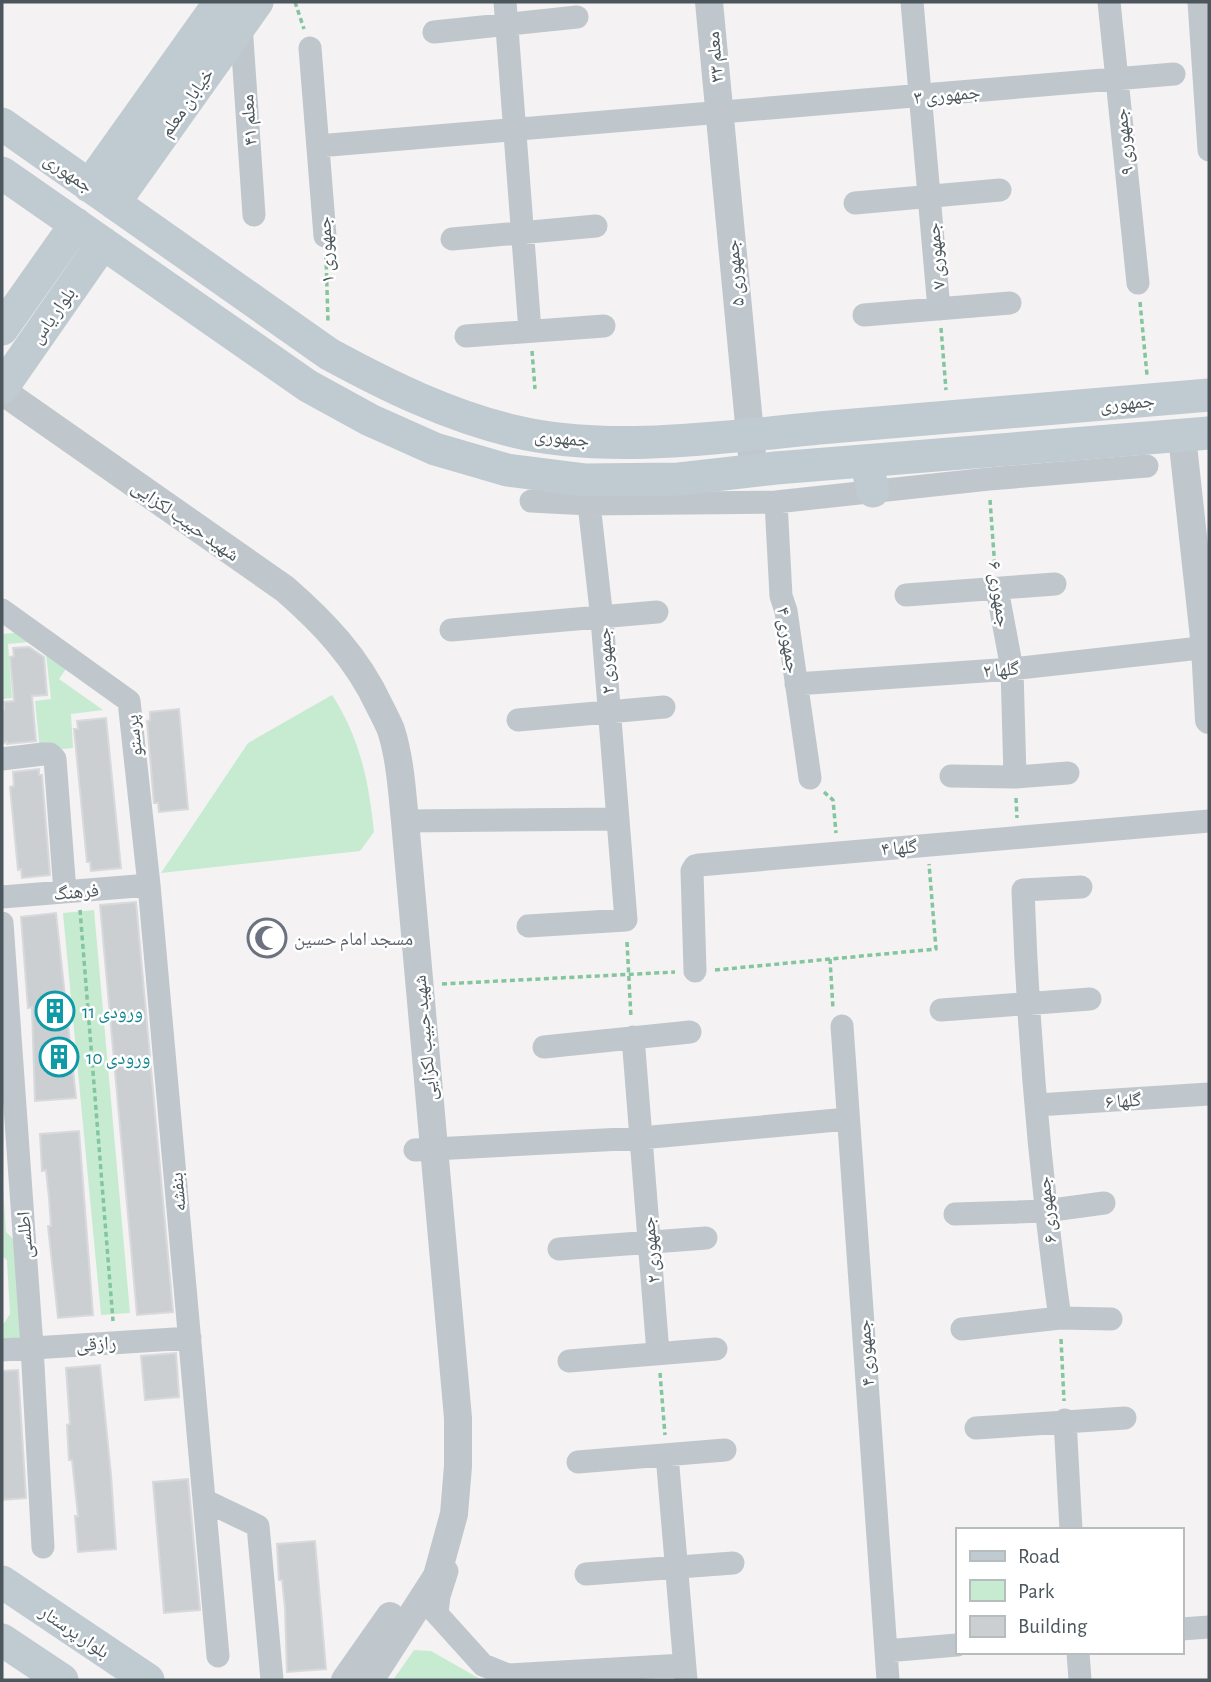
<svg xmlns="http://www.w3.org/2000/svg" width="1211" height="1682" font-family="'Alegreya Sans','Noto Naskh Arabic',sans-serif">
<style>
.green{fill:#c7ebd1}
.building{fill:#cccfd2;stroke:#d7d9dc;stroke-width:2}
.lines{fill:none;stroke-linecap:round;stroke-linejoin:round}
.path{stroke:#83c59d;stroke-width:3.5;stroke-dasharray:5 3.5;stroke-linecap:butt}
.minor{stroke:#bfc7cc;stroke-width:23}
.tertiary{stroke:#bfc7cc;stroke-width:28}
.secondary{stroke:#c0cad1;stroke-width:33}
.labels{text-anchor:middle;stroke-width:5;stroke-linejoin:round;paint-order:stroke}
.street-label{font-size:19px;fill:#4c575d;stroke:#fff}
.worship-label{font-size:19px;fill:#5b616d;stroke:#fff;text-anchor:start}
.culture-label{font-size:19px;fill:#0d838f;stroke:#fff;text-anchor:start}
</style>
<rect width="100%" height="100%" fill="#f4f2f2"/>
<!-- green -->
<path class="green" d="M26,632L40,641L8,644L12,698L2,699V634Z
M45,645L70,663L59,679L103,710L71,714L73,748L40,751L35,701L51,699Z
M332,695C360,737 369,783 374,832L360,851L161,873L248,743Z
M94,910L130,1313L101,1315L63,913Z
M2,1172L6,1232L25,1250L32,1347L2,1350V1326L10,1314L7,1260L2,1256Z
M414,1650L431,1651L482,1680H393Z"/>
<!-- building -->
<path class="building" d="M29,647L44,657L47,695L32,696L36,741L7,744V742L3,743L2,710H4V702L14,701L10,657L14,656L13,648Z
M179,709L188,809L159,812L158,803H154L147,721L150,720V712Z
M106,718L121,868L91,871L90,862H87L74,729H78L77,721Z
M39,769V775H42L50,875L22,878L21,869L18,870L10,787L14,786L13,772Z
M136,902L173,1312L137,1315L100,905Z
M56,913L76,1098L35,1101L32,1007L28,1008L21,917Z
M79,1131L93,1315L58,1318L48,1226H51L49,1198L46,1170L42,1171L40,1134Z
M176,1353L179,1397L145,1400L141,1356Z
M100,1365L111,1475L116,1549L78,1552L75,1516H78L72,1460H69L67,1425L70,1424L66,1368Z
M18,1370L26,1498L2,1500V1371Z
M188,1479L200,1610L164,1613L153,1482Z
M315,1541L326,1669L287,1672L285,1608L282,1580H279L277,1544Z"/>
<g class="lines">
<!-- path -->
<path class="path" d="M295,2L304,29
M326,256L328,322
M1140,302L1147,375
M941,328L946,390
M532,351L535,389
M990,500L995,569
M824,792L833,800L836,833
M1016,798L1017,818
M80,910L113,1321
M627,942L631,1018
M830,959L833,1009
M715,970L936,949L929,864
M442,984L675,972
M1061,1339L1064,1401
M660,1373L665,1435"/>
<!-- minor -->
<path class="minor" d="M505,2L530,331
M912,2L939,309
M1109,2L1138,283
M1199,2L1209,150
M241,24L254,215
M434,32L577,17
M310,48L325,236
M318,146L1174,74
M855,203L1000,190
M452,239L596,226
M864,315L1010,303
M466,336L604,326
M531,501L589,504L776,502L989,479L1147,466
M776,502L781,596L786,611L810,778
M997,589L1012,669L1015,777
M906,595L1055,584
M2,610L129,701L149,885L218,1656
M451,630L657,612
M796,684L1012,669L1209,647
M518,720L664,707
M2,759L43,754H50L55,759L65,892
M951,776L1015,777L1068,773
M405,821L618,819
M2,897L149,885
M2,923L32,1347L43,1547
M528,926L626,920L602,619L589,504
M695,971L692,871L695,866L699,865L1209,821
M941,1010L1090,999
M842,1026L888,1680
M633,1037L658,1353
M544,1047L690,1032
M1037,1105L1209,1094
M415,1150L641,1138L848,1119
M955,1214L1045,1211L1104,1203
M559,1249L706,1238
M1060,1318C1040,1176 1028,1033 1023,890L1081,887
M962,1329L1060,1318L1111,1319
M2,1350L190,1338
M569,1361L716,1349
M1065,1420L1071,1530
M976,1428L1125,1418
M667,1455L686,1680
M578,1462L725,1450
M204,1500L258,1526L272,1680
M586,1574L733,1563
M427,1603L483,1665L508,1675L684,1665
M437,1612L439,1596L447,1571
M1181,1629L1209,1627
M886,1651L957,1645
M1078,1652L1080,1680"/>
<!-- tertiary -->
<path class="tertiary" d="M709,2L752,455
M2,391L285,589C324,623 357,658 379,705C383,713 388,722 391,730C400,758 402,791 405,821L458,1418V1466L454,1514L437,1576L370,1680
M1182,436L1205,647L1209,720
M345,1680L390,1616"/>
<!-- secondary -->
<path class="secondary" d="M2,124L329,354C388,386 447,415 513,431C606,454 725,437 819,428C949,417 1079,406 1209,395
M2,173L308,386L370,420L435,449L507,470L586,480L679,479L776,468L1209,433
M89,186L220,2
M114,203L257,2
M2,329L76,224
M2,388L103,243
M866,461L873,491
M2,1582L148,1680
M2,1640L62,1680"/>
</g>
<!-- icons -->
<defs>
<symbol id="mosque-ring" viewBox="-11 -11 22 22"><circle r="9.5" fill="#fff" stroke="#6b7280" stroke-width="1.5"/><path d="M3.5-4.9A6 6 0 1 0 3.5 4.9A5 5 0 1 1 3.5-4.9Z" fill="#6b7280"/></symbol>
<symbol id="building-ring" viewBox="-11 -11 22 22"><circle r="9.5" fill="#fff" stroke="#0f9aa8" stroke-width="1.5"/><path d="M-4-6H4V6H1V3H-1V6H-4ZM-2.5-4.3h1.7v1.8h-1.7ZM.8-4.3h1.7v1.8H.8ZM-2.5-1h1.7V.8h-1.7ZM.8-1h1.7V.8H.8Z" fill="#0f9aa8"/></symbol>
</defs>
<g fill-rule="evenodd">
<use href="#mosque-ring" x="245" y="916" width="44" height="44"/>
<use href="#building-ring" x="33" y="989" width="44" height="44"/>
<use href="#building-ring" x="37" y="1035" width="44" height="44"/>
</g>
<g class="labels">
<!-- street labels -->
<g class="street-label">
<text transform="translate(714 57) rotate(-95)" y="7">معلم ۳۳</text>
<text transform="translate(947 94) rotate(-5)" y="7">جمهوری ۳</text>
<text transform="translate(186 102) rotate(-55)" y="7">خیابان معلم</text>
<text transform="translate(248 120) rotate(-94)" y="7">معلم ۴۱</text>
<text transform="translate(1123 142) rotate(-96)" y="7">جمهوری ۹</text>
<text transform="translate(69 172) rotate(35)" y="7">جمهوری</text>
<text transform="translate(325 250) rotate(-93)" y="7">جمهوری ۱</text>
<text transform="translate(935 256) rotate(-95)" y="7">جمهوری ۷</text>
<text transform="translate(734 273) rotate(-95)" y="7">جمهوری ۵</text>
<text transform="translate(52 315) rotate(-55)" y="7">بلوار یاس</text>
<text transform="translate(1127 402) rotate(-5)" y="7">جمهوری</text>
<text transform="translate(562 437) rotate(6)" y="7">جمهوری</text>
<text transform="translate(186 520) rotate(35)" y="7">شهید حبیب لکزایی</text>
<text transform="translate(1000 594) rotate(82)" y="7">جمهوری ۶</text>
<text transform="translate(789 640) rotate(81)" y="7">جمهوری ۴</text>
<text transform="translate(605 661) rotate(-94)" y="7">جمهوری ۲</text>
<text transform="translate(1001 669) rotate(-5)" y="7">گلها ۲</text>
<text transform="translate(133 736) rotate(-96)" y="7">پرستو</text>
<text transform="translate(899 847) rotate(-5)" y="7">گلها ۴</text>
<text transform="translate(76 891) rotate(-5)" y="7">فرهنگ</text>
<text transform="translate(424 1038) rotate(-95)" y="7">شهید حبیب لکزایی</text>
<text transform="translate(1123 1100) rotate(-4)" y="7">گلها ۶</text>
<text transform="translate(177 1192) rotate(-95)" y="7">بنفشه</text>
<text transform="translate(1046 1210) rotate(-96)" y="7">جمهوری ۶</text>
<text transform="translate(24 1235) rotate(-94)" y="7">اطلسی</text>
<text transform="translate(650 1250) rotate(-95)" y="7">جمهوری ۲</text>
<text transform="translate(96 1343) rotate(-3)" y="7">رازقی</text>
<text transform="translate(865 1353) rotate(-94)" y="7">جمهوری ۴</text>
<text transform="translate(75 1631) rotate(34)" y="7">بلوار پرستار</text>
</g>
<!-- worship labels -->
<g class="worship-label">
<text x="294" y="945">مسجد امام حسین</text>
</g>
<!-- culture labels -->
<g class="culture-label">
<text x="82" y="1018">ورودی 11</text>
<text x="86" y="1064">ورودی 10</text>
</g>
</g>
<!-- border -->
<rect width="1211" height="1682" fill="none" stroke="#4c575d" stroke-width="7"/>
<!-- legend -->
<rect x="956" y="1528" width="228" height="126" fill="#ffffff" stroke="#b7bcbe" stroke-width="2"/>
<rect x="970" y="1551" width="35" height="10" fill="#c0cad1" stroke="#b7bcbe" stroke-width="2"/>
<text x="1018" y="1563" font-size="21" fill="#4c575d">Road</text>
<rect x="970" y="1580" width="35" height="21" fill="#c7ebd1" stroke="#b7bcbe" stroke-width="2"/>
<text x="1018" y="1598" font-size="21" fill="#4c575d">Park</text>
<rect x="970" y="1616" width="35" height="21" fill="#cccfd2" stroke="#b7bcbe" stroke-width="2"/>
<text x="1018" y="1633" font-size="21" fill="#4c575d">Building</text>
</svg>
